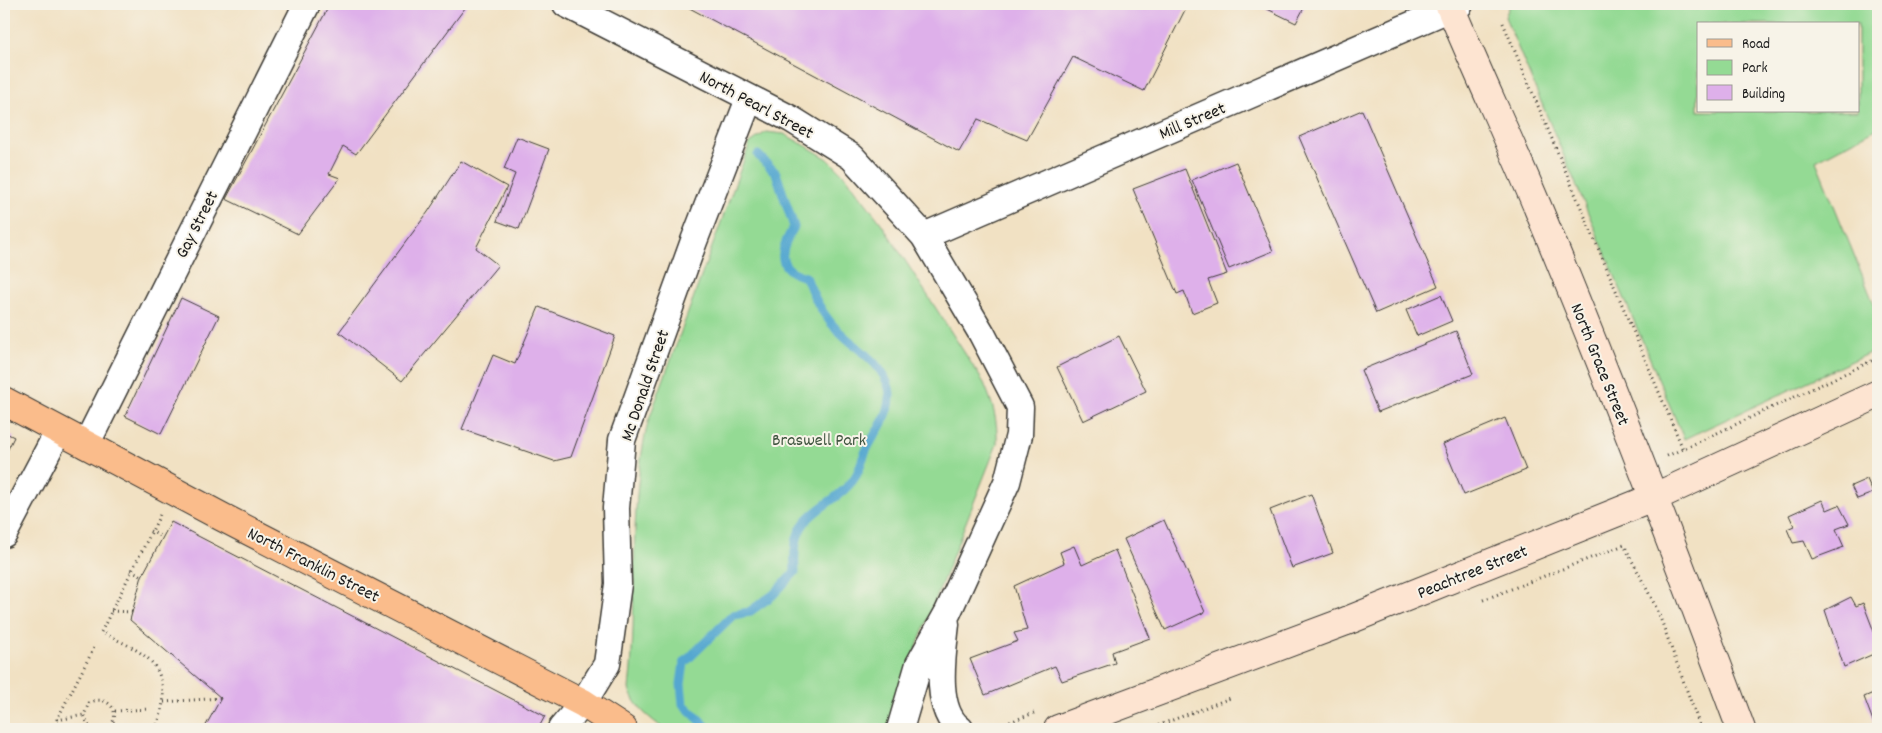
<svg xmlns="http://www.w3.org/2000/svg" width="1882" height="733" font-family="Dekko,sans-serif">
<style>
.green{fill:#94da94;stroke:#587b58;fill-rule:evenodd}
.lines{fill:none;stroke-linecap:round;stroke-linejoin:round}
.stream{stroke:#55a7d0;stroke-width:9}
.building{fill:#deb0ea}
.minor-casing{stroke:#3c3a35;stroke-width:29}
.secondary-casing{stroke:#3c3a35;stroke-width:30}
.primary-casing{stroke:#3c3a35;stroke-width:30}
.path{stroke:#3c3a35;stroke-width:3;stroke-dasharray:1 4;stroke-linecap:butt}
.minor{stroke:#fff;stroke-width:26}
.secondary{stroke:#fde4d1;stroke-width:28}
.primary{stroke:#fabc8b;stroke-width:28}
.labels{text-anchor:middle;stroke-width:4;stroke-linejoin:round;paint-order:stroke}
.street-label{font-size:18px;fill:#1c1c1c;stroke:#f7f3e8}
.park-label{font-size:18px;fill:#405540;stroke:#f7f3e8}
</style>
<rect width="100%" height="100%" fill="#f7f3e8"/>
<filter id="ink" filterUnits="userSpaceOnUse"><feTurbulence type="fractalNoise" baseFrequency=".02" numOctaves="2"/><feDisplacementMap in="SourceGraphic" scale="10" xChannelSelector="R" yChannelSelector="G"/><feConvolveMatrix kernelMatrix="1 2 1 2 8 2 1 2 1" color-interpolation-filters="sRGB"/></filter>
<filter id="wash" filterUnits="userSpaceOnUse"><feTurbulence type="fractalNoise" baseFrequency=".0096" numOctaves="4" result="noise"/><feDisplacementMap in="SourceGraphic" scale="20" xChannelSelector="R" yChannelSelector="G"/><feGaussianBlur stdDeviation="1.12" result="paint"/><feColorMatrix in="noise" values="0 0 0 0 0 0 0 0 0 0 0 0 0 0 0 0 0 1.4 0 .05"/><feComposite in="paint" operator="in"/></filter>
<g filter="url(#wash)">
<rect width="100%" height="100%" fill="#f1e1c3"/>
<!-- green -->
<path class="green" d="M1513,4H1878V128L1816,161L1878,314V349L1684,439L1505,17L1509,7ZM1698,24H1858V111H1698Z
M766,132L784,134L806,146L828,159L846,177L881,223L984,383C993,404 998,421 997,444L902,684L890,729H664C649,717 635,708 629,689C639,600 627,509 648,422L750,143Z"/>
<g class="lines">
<!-- stream -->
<path class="stream" d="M709,729L683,704L681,684L684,663L733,615L749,612L773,595L795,572C794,554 794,535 806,521C817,508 835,500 847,487C860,475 859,465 866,451C875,431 895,412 889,388C881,359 849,345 831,323C820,310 812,293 806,277C774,269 780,249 794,227L776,173L758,155"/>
</g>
<g id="blocks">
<!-- building -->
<path class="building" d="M330,4H468L356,154L343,146L329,174L340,178L298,234L226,199Z
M682,4H1188L1144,91L1073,57L1027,140L978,119L959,152Z
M1201,4H1214L1212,9Z
M1257,4H1306L1296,23Z
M1362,110L1438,286L1376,313L1299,137Z
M517,137L549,149L519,229L497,221L515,174L504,169Z
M461,161L507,187L476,248L498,265L402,381L339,332L428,212Z
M1236,162L1273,251L1229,269L1192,180Z
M1185,169L1227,274L1208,280L1217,303L1192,313L1184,291L1177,294L1133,189Z
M1441,295L1452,321L1417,336L1406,310Z
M181,298L219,316L161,434L125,416Z
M539,307L615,336L571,457L554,461L462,429L493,355L515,364Z
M1456,331L1473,374L1378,412L1361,370Z
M1119,336L1146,391L1083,421L1057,367Z
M1505,418L1526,470L1464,495L1443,444Z
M4,432L14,437L4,457Z
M1867,479L1873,493L1857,499L1851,486Z
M1311,494L1333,553L1292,568L1270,510Z
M1822,500L1827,510L1839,505L1849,524L1836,529L1844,547L1812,559L1804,541L1793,543L1787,529L1794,526L1789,515Z
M1164,520L1205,612L1165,630L1124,539Z
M171,522L545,716L538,729H204L221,698L130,620L142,576Z
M1074,546L1082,565L1115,550L1150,638L1112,652L1115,663L1062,681L1055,666L985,695L970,659L1018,641L1014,633L1027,630L1014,586L1064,563L1060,552Z
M1851,597L1856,606L1863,603L1878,642V652L1844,667L1825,610Z
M1878,691V729H1876L1864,697Z"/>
</g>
</g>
<g filter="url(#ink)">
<use href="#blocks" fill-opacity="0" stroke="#3c3a35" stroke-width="1"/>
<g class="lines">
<defs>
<path id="minor" d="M566,4L791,119L852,157L924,236L982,334L1020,407L1019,435L1007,482L948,612L919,664L900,729
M924,236L1460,4
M86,445L307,4
M4,534L59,430
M946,624C943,653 933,709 960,729
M561,729L583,703L607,664L618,584L616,508L622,440L694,241L749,99"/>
<path id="secondary" d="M1449,4C1478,74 1511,143 1540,213C1611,384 1677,556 1741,729
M1058,729L1344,622L1655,497L1878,394"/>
<path id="primary" d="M4,401L222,517L583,703L623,729"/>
</defs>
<!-- minor casing -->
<use href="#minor" class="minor-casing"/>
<!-- secondary casing -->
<use href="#secondary" class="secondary-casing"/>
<!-- primary casing -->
<use href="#primary" class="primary-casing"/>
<!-- path -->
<path class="path" d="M1503,23L1683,449L1878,358
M1667,456L1683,449
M150,531L163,537
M131,570L142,576
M1483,600L1624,545L1657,609L1701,729
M111,611L132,612
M164,702L221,698
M115,711L148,709
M57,720L84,715
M4,723L16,729
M52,729L95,646
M93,729L88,725L84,715L89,703C109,692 125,717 106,729
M155,729C167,707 167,673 146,657C133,646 116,640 101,632L160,515
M991,729L1034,713
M1149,729L1233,697"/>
<!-- minor -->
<use href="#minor" class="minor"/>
<!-- secondary -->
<use href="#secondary" class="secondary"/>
<!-- primary -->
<use href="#primary" class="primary"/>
</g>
</g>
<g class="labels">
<!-- street labels -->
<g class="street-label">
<text transform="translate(757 104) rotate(28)" y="6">North Pearl Street</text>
<text transform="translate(1192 120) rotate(-23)" y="6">Mill Street</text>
<text transform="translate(196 224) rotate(-63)" y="6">Gay Street</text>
<text transform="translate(1601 364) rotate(68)" y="6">North Grace Street</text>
<text transform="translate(644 385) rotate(-71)" y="6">Mc Donald Street</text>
<text transform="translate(314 564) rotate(27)" y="6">North Franklin Street</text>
<text transform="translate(1472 571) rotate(-22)" y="6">Peachtree Street</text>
</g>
<!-- park labels -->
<g class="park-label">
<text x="819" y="445">Braswell Park</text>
</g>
</g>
<!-- margin -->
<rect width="1882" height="733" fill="none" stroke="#f7f3e8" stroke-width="20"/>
<!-- legend -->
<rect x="1697" y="22" width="162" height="90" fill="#f7f3e8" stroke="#9f9d96"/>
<rect x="1707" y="39" width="25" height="8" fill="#fabc8b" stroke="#9f9d96"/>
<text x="1742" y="48" font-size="15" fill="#1c1c1c">Road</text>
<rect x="1707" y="60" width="25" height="15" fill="#94da94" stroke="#9f9d96"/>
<text x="1742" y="72" font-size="15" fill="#1c1c1c">Park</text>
<rect x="1707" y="85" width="25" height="15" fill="#deb0ea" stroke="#9f9d96"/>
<text x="1742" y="98" font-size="15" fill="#1c1c1c">Building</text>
</svg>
